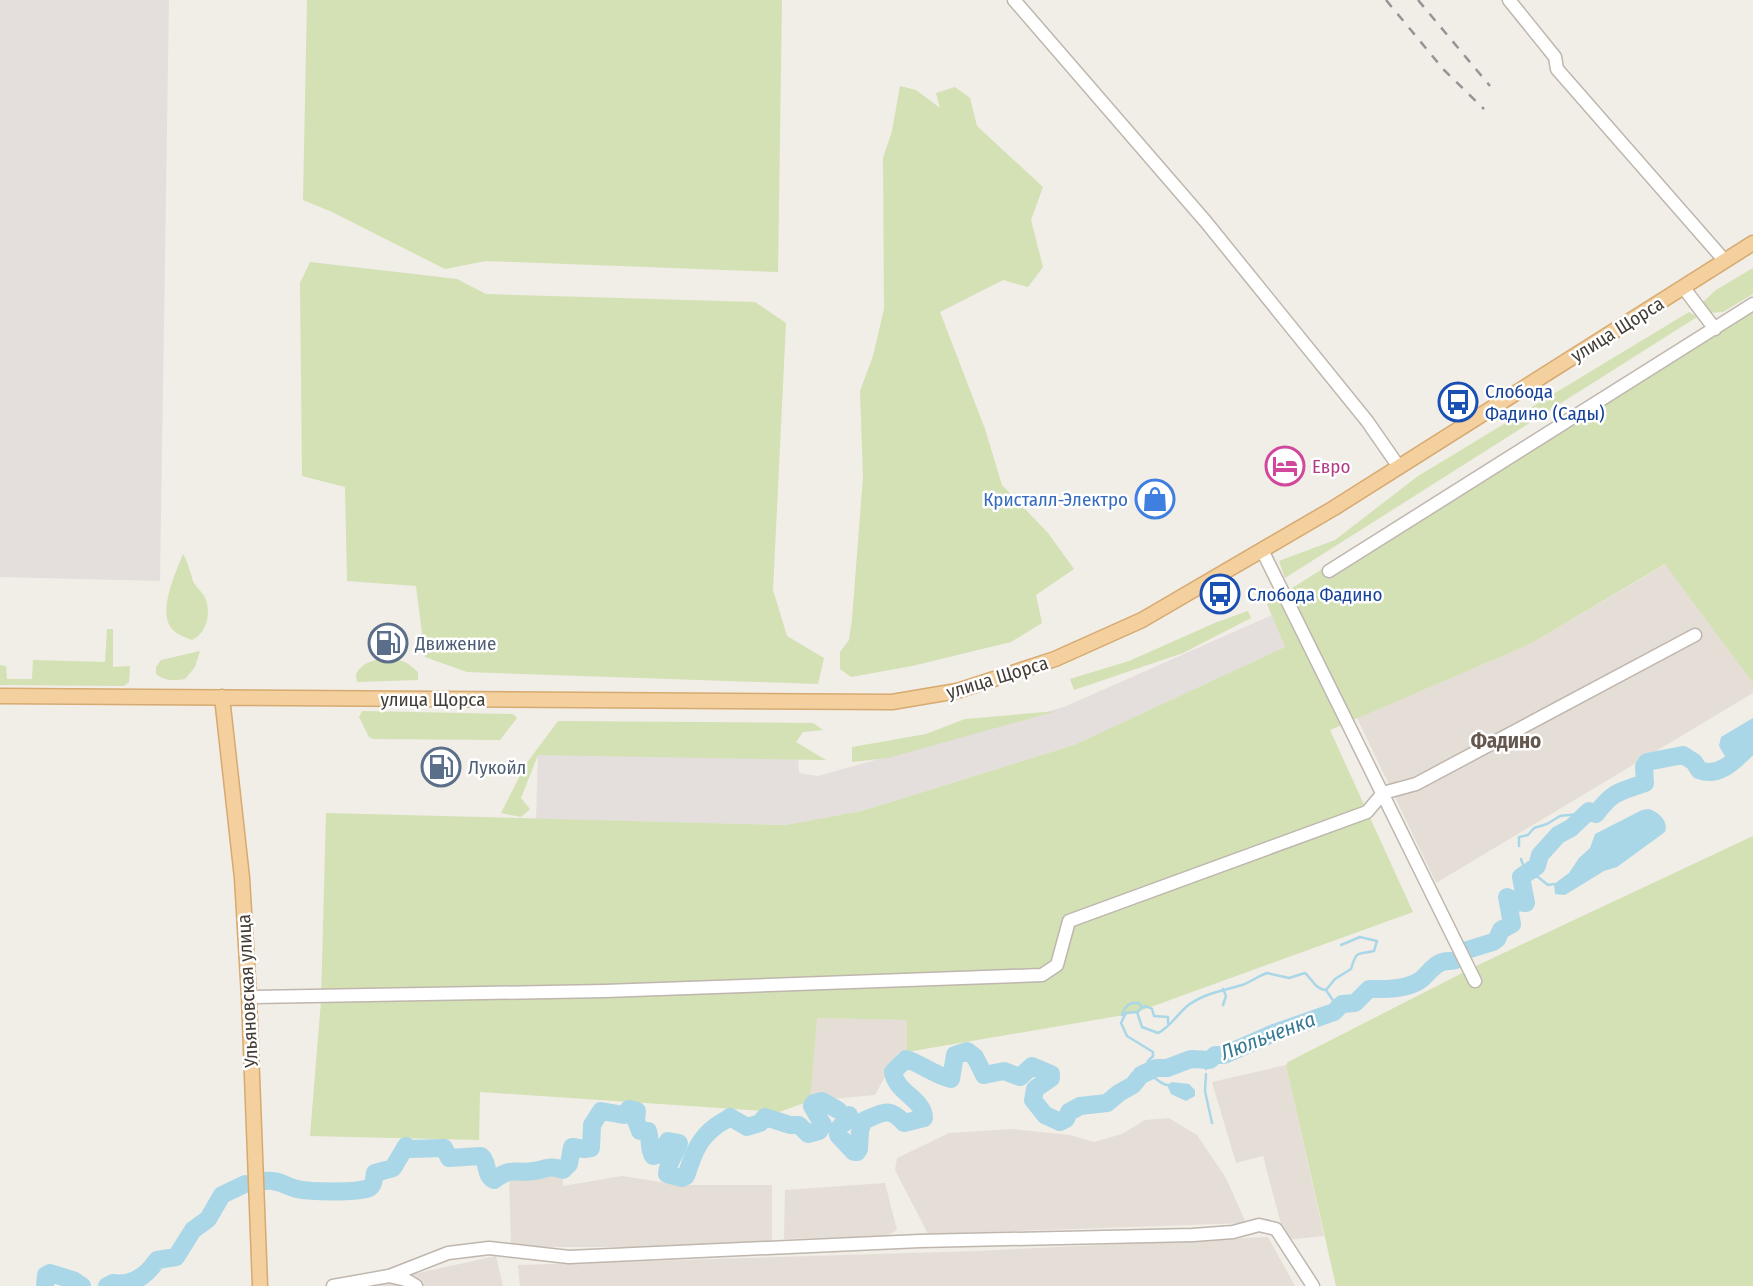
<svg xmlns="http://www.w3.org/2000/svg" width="1753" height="1286" font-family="'Fira Sans Condensed',sans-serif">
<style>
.residential{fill:#e5ded6}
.industrial{fill:#e4dfdc}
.green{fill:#d3e1b4}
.water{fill:#aad7e8}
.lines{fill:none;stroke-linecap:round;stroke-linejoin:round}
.stream{stroke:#aad7e8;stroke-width:2.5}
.river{stroke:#aad7e8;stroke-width:18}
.minor-casing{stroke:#bfb6ae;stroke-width:15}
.major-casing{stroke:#d6aa70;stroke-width:17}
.minor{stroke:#fff;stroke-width:12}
.major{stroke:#f3d09e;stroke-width:14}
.rail{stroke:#959595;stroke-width:2.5;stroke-dasharray:9 9;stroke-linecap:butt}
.labels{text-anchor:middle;stroke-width:5;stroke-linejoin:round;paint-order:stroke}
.street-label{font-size:19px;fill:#443d37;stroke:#fff}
.transit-label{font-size:19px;fill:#164399;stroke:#fff;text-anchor:start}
.hotel-label{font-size:19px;fill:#b23c85;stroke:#fff;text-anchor:start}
.shop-label{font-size:19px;fill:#366cbe;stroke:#fff;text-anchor:end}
.service-label{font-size:19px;fill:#4e5e75;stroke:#fff;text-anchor:start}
.neighbourhood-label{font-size:21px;font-weight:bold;fill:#65594f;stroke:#fff}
.water-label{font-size:21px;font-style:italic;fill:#387a94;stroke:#fff}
</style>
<rect width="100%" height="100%" fill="#f1ede7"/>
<!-- residential -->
<path class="residential" d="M1666,564L1753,683V693L1436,883L1357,718L1530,644Z
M816,1018L907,1020V1052L898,1053L875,1095L810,1101Z
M1286,1065L1324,1236L1285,1240L1263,1156L1236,1163L1212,1082Z
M1169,1118L1197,1135L1226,1178L1246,1223L928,1234L895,1170L897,1158L949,1133L1012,1129L1070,1135L1094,1142L1122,1134L1145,1120Z
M562,1172L563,1186L622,1176L680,1185H772V1241L699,1247H511L509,1174Z
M885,1183L897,1230L887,1236L784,1239L785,1190Z
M1268,1237L1295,1286H520L518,1265L977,1251Z
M496,1256L503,1286H359Z"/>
<!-- industrial -->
<path class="industrial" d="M0,0H169L160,581L0,577Z
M1272,615L1285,647L1074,745L862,811L785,825L536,819L538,752L798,756L799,773L818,776L1064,707Z"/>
<!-- green -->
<path class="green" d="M307,0H782L778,272L486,261L445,269L332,212L303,200Z
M900,86L916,90L940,108L936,93L955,87L970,98L977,126L1043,187L1031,220L1043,267L1028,287L1003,280L940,312L985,429L1002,485L1048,533L1074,569L1036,595L1042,623L1011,642L912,666L851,677L840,669V652L849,640L852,619L863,477L860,391L873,356L884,309L883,158L892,131Z
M310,262L457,279L486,294L755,302L786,323L773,590L787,636L824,658L818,684L467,672L425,657L416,586L347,581L345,487L302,476L300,283Z
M1753,268V294L1723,312L1707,313L1703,302L1716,290Z
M1753,297V683L1665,564L1530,644L1330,730L1413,912L1137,1012L1124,1015L907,1052V1020L817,1018L810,1101L779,1112L480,1092L479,1140L310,1136L321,1001L326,813L785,825L862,811L1074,745L1285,647L1267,604Z
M1689,312L1697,317L1285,578L1279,561L1335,540L1418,476Z
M183,554C188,563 190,571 193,581C196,588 204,593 206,600C211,616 206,633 192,640C185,637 177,635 172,629C157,612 176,572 183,554Z
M1248,611L1251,618L1183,653L1074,690L1070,679L1129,661L1217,622Z
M107,629H113V667L130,666L129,682L124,686L0,685V665L6,666L7,679H32L33,660L105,662Z
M200,651L195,667L185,679C173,681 165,681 156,674V667L161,660Z
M393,658L407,663L418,672V680L357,682L356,674C364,660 378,659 393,658Z
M362,711L513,714L517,718L500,740L373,739L369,737L359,717Z
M1057,711L888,758L852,762V747L926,734L965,719Z
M558,721L813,723L823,730L803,732L796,742L826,760L538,755L521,798L530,809L521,817L501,813L526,764Z
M1753,836V1286H1336L1286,1065L1288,1062L1476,966Z"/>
<!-- water -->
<path class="water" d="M1753,718V755L1738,765H1730L1719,746L1721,737Z
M1649,809C1659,812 1669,822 1665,832L1617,867L1604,871L1565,895L1555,894L1554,884L1569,873L1579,858L1590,848L1595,834L1642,810Z
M1172,1082L1189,1084L1195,1090V1096L1186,1101L1171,1094L1167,1085Z"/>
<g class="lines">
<!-- stream -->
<path class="stream" d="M1519,846V837L1528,835L1534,828L1547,824L1560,816L1587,813
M1521,859L1526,873L1538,877L1548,885L1554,884
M1223,1005L1226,996L1223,989
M1335,1009L1334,1002L1326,990L1335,979L1351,969C1357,949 1357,955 1374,951L1377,941L1360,937L1341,945
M1138,1012C1141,1006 1146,1005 1152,1009L1154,1016L1168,1017V1023
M1122,1015C1125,1006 1129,1002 1139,1003L1142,1007
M1206,1069V1060
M1206,1074L1205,1091L1212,1123
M1167,1085C1158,1083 1154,1075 1145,1073L1148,1061L1153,1056V1052L1127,1036L1121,1023L1126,1013L1137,1012L1142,1027L1158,1033C1169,1028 1177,1015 1186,1007C1203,993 1223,991 1242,985C1251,982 1258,976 1267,973L1289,978L1305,973C1312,979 1316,990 1326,990"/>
<!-- river -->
<path class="river" d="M1467,950L1493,942L1497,939L1501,930L1512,924L1507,897L1517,902L1526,903L1521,877L1537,866L1540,855L1558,835L1571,828L1589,811L1596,814C1613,791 1619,792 1645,783L1644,767L1647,762L1683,755L1694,762L1699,770C1722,779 1738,756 1753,743
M849,1115V1118L839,1128L838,1135L854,1152H857L859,1149L860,1131L863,1121C882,1113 889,1106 904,1123L924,1118C924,1099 896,1093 893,1072L906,1059C922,1064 934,1075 951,1079L955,1055L967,1051L975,1057L984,1075L1004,1071L1020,1077L1032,1066L1051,1074V1078L1035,1089L1033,1100L1045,1115L1060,1122L1066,1119L1069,1112L1080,1106L1107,1103L1119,1093L1133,1085L1141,1075L1156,1068H1167L1191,1059L1210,1060L1215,1055H1224L1274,1033L1334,1012L1342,1004L1355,1003L1369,989C1385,989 1404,990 1419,981C1427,976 1431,967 1440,963C1445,960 1451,962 1456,960
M265,1181C278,1179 285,1186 297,1189C310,1192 356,1193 369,1188C374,1185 374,1178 375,1173L393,1168L406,1146L410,1149L444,1148L449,1158L481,1156C489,1162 484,1175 494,1180C513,1166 514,1174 534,1171C546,1169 551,1165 563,1170L569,1164L572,1147L585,1149L591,1148L592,1125L601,1111L624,1115L629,1109L637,1111L636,1121L640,1131H648C651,1140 648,1147 653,1156L660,1154L668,1141L679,1143C676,1154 668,1160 667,1174L682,1178L686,1176C693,1155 698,1139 716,1126C721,1122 725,1121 730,1117L747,1127L760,1123L765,1117L790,1125H799L808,1134L819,1131L823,1125L812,1106L814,1103L822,1101L838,1110
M45,1286L46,1275L50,1273L73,1280L82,1286
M107,1286L113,1283C133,1286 147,1275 157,1260L176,1257L193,1230L208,1219L222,1195L245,1184"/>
<defs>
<path id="minor" d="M1014,0L1206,222L1367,421L1399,467
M1509,0L1555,57L1557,69L1725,261
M1683,287L1715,329
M1262,550L1475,981
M1329,571L1753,304
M249,997L605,991L1042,975L1057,965L1069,921L1367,812L1383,793L1416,784L1695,635
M389,1276L406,1280L416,1286
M333,1286L389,1276L448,1253L489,1248L569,1257L920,1241L1193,1235L1233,1232L1259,1225L1276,1229L1313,1286"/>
<path id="major" d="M0,696L892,702L957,691L1055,659L1142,620L1334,508L1753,243
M222,697L242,878L249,997L260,1286"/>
</defs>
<!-- minor casing -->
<use href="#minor" class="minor-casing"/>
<!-- major casing -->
<use href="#major" class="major-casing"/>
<!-- minor -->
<use href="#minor" class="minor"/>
<!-- major -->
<use href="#major" class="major"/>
<!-- rail -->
<path class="rail" d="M1386,0L1444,70L1484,109
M1418,0L1490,86"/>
</g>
<!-- icons -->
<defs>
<symbol id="bus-ring" viewBox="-11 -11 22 22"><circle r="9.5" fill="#fff" stroke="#1a4fb4" stroke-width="1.5"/><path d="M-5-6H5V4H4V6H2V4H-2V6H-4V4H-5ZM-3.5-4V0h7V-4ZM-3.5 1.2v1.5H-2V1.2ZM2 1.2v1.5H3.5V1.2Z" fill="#1a4fb4"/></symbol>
<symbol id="hotel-ring" viewBox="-11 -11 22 22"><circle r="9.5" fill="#fff" stroke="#d1479c" stroke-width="1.5"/><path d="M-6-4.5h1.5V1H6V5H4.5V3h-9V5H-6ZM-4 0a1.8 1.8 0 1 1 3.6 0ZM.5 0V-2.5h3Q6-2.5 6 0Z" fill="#d1479c"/></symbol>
<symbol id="shop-ring" viewBox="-11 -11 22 22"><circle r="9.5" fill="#fff" stroke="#3f7fe0" stroke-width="1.5"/><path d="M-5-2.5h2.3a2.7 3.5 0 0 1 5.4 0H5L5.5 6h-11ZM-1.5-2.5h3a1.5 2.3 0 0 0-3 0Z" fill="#3f7fe0"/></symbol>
<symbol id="fuel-ring" viewBox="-11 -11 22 22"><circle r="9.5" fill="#fff" stroke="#5c6f8a" stroke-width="1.5"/><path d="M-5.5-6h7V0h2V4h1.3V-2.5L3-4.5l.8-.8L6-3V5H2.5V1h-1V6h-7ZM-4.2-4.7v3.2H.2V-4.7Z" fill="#5c6f8a"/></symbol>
</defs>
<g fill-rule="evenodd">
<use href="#bus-ring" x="1436" y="380" width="44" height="44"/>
<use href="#hotel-ring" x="1263" y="444" width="44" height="44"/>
<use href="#shop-ring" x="1133" y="477" width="44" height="44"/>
<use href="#bus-ring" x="1198" y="572" width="44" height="44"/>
<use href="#fuel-ring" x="366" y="621" width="44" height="44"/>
<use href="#fuel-ring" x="419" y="745" width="44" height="44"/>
</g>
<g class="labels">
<!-- street labels -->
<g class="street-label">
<text transform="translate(1617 329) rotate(-32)" y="7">улица Щорса</text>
<text transform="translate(997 677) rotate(-17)" y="7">улица Щорса</text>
<text x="433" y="706">улица Щорса</text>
<text transform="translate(247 991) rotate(-93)" y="7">Ульяновская улица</text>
</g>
<!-- transit labels -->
<g class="transit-label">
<text x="1485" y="398">Слобода<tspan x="1485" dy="22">Фадино (Сады)</tspan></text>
<text x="1247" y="601">Слобода Фадино</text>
</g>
<!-- hotel labels -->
<g class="hotel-label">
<text x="1312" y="473">Евро</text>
</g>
<!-- shop labels -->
<g class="shop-label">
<text x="1128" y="506">Кристалл-Электро</text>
</g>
<!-- service labels -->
<g class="service-label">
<text x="415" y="650">Движение</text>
<text x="468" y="774">Лукойл</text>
</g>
<!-- neighbourhood labels -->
<g class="neighbourhood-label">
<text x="1506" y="748">Фадино</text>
</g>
<!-- water labels -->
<g class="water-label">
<text transform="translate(1268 1036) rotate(-21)" y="7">Люльченка</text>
</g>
</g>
</svg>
